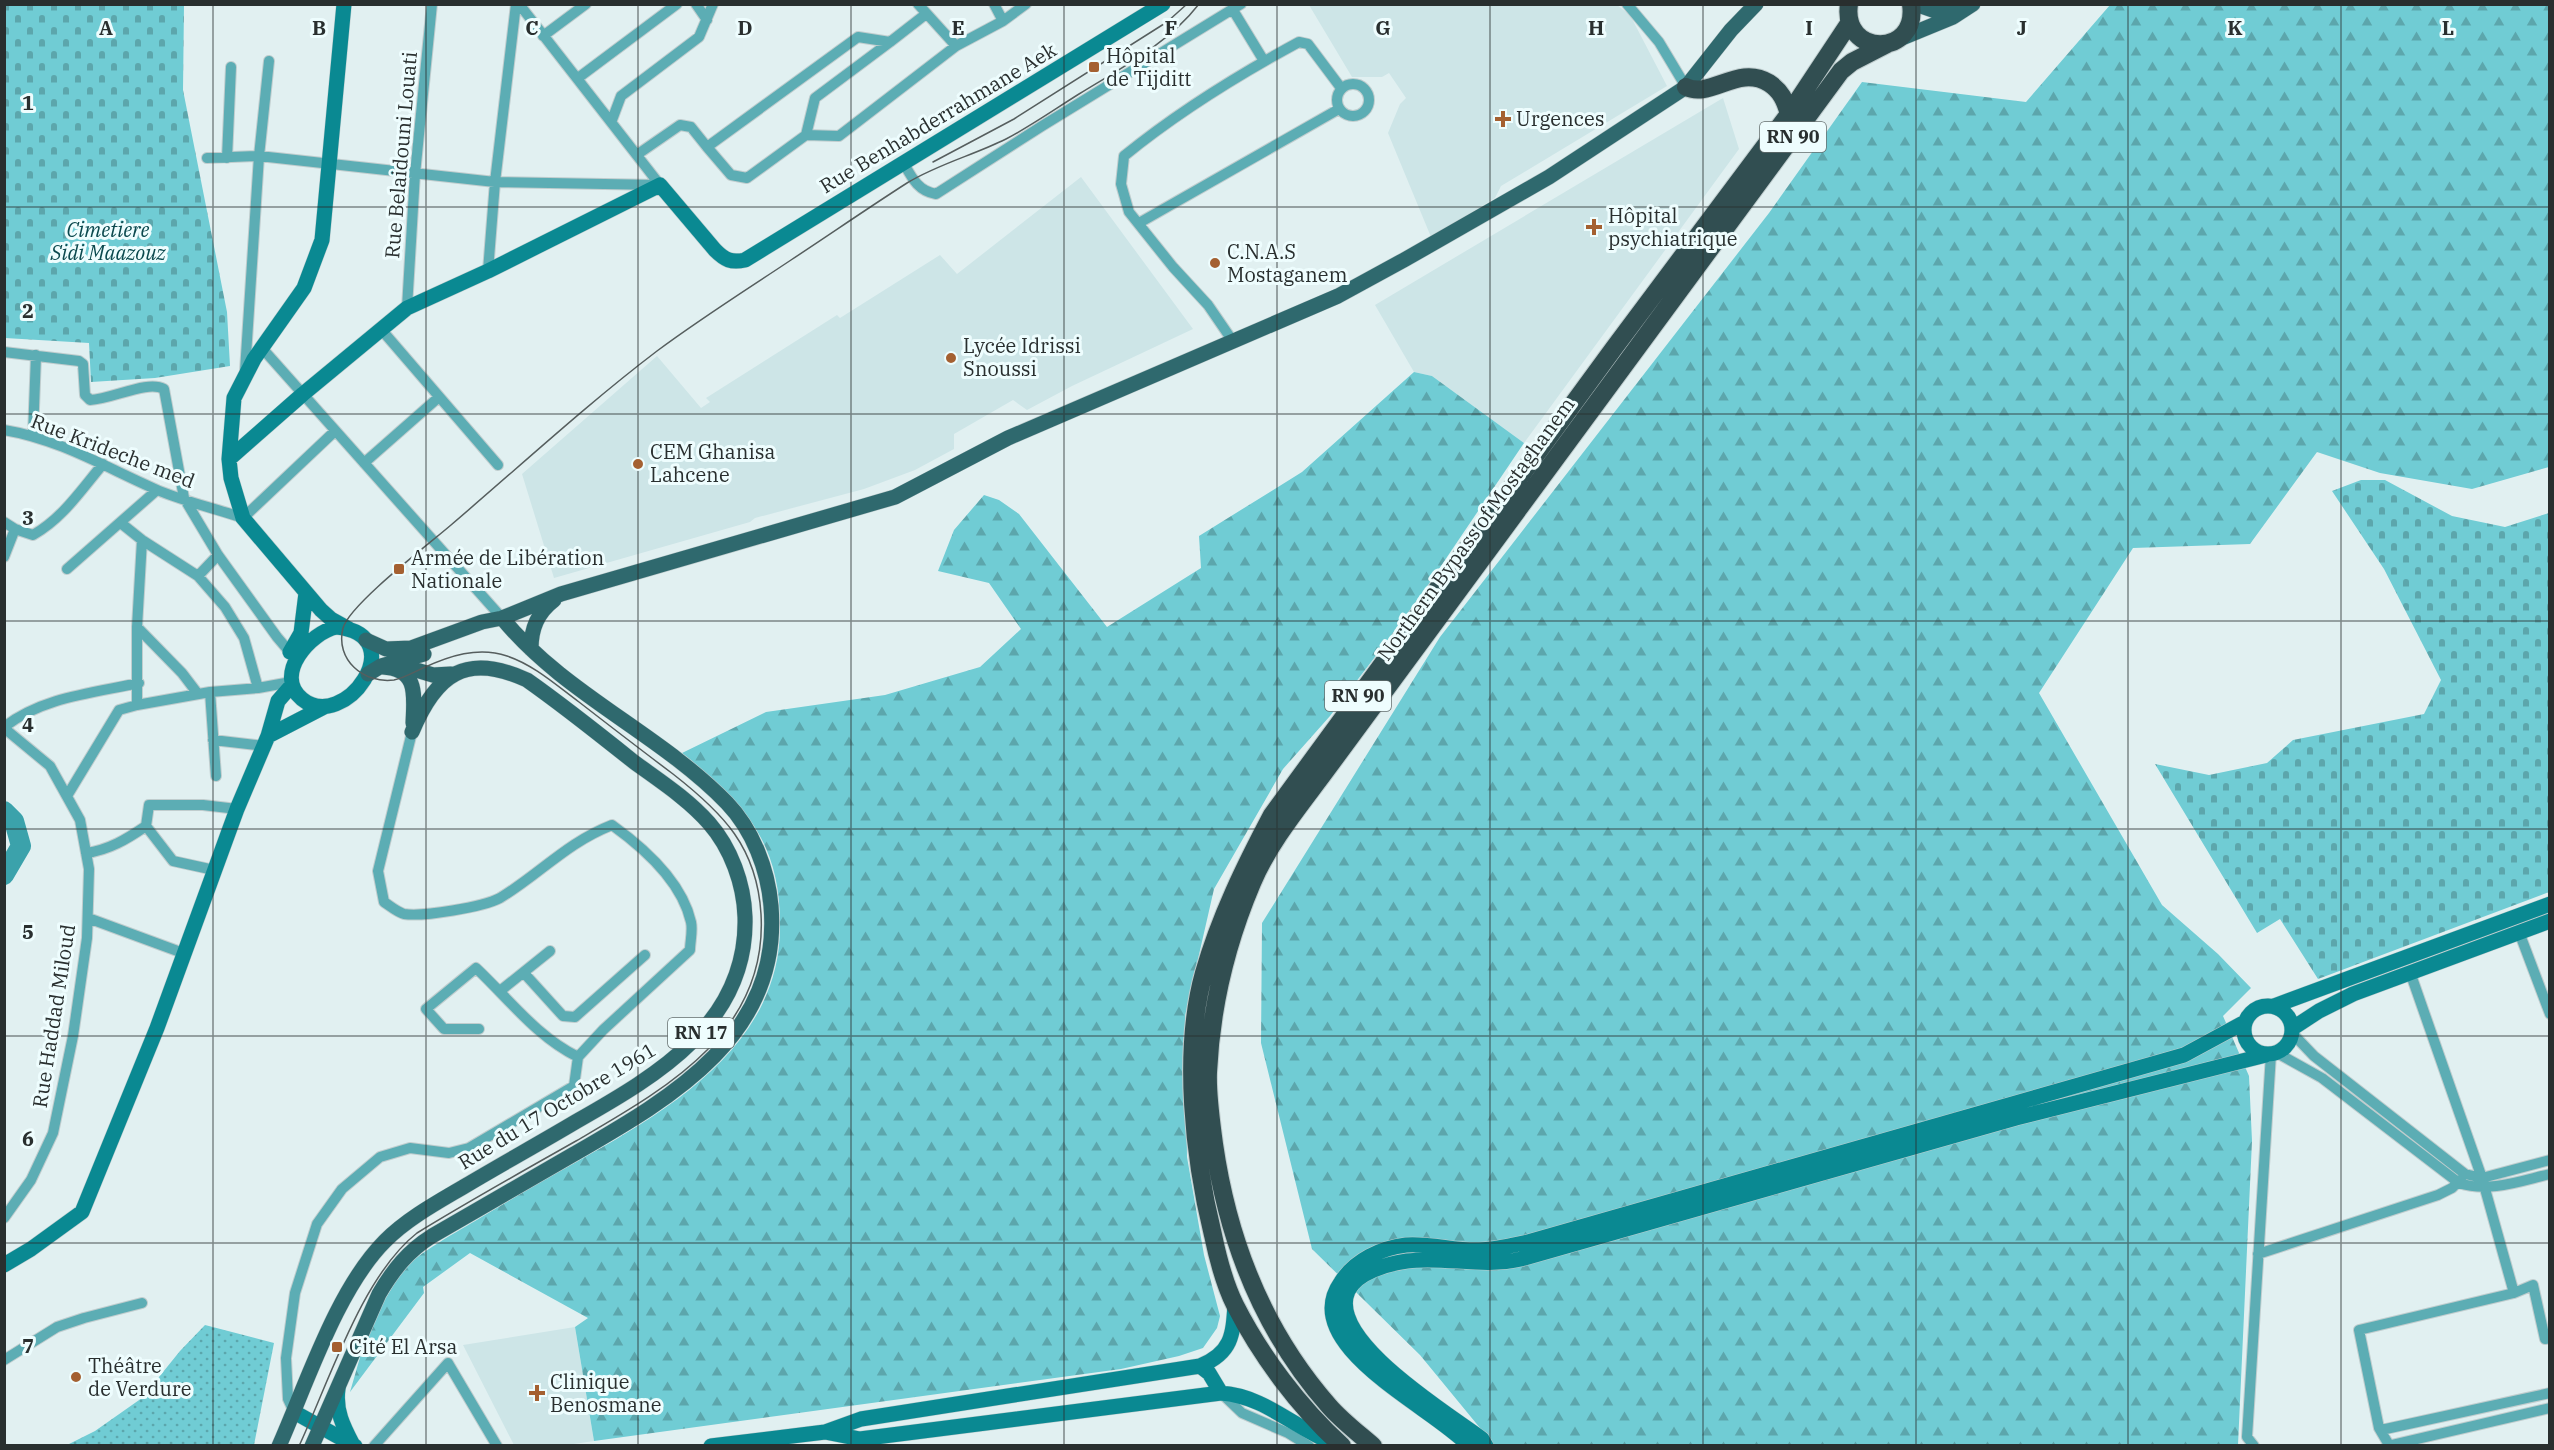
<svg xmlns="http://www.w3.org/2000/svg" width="2554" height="1450" font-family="'IBM Plex Serif',serif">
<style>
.built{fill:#cde5e7}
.forest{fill:url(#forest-firs)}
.cemetery{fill:url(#cemetery-stones)}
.garden{fill:url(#garden-dots)}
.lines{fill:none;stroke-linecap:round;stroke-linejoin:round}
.river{stroke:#3ba2ab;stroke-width:20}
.street-casing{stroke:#c0cdce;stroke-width:12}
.secondary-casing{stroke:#c0cdce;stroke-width:16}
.primary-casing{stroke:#c0cdce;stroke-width:16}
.highway-casing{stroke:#c0cdce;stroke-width:20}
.street{stroke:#5cadb4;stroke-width:10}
.secondary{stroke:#0a8992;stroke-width:15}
.primary{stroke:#2f696e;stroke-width:15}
.highway{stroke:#314e51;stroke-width:18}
.tram{stroke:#565e5e;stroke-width:1.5}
.grid{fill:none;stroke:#292f2f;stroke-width:1.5;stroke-opacity:0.55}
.poi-dot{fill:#a46031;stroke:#eefdfe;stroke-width:2}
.labels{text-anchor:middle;stroke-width:6;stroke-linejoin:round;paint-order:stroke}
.shield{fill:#eefdfe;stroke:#646d6d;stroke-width:1.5}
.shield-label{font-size:18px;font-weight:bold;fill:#292f2f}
.poi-label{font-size:20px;fill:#292f2f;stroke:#eefdfe;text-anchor:start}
.street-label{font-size:20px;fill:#292f2f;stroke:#eefdfe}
.park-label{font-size:20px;font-style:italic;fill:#0b494e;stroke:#eefdfe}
.grid-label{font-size:20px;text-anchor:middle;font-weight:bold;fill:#292f2f;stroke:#eefdfe;stroke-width:6;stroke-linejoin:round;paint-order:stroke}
</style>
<defs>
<pattern id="forest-firs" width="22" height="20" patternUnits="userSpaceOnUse" patternTransform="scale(1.5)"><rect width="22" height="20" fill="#70ccd4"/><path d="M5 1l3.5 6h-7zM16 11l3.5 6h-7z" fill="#5ca6ac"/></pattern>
<pattern id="cemetery-stones" width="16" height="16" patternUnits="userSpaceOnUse" patternTransform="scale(1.5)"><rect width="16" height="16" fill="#70ccd4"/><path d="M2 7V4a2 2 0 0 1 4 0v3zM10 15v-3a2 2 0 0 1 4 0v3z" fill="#5ca6ac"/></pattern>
<pattern id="garden-dots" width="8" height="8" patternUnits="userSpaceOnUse" patternTransform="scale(1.5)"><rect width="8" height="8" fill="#70ccd4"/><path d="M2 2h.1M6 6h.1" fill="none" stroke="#5ca6ac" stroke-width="1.8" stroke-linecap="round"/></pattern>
</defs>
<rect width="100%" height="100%" fill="#e1f0f1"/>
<!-- built -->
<path class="built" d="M1309,5H1617L1630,15L1667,86L1501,186L1495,198L1431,237L1388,133L1400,104L1406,98L1389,73L1382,77H1352Z
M1723,98L1739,149L1524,443L1432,376L1414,372L1375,305Z
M1081,177L1193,329L1072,386L1027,410L1013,400L954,434V449L915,470L864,489L755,518L750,522L554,578L522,474L657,356L701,408L710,402L706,398L837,315L840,318L940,255L957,274Z
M575,1327L594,1441L567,1445H514L463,1345Z"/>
<!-- forest -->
<path class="forest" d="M2110,5H2549V467L2472,489L2380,473L2317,452L2250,544L2133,548L2039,693L2162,905L2218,954L2251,988L2223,1016L2249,1076L2252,1141L2238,1445H1494L1420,1355L1312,1249L1261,1043L1262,923L1440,637L1769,213L1862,82L2026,102Z
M1414,372L1432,376L1524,443L1416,603L1330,716L1283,769L1214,889L1185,1016L1187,1157L1204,1255L1220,1316L1217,1328L1203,1348L1179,1356L1121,1369L594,1441L575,1327L588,1318L470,1253L423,1287L424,1293L350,1392C357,1369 363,1344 372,1322C377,1312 384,1301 390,1291C394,1285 397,1277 402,1271C416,1254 460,1230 480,1218C513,1198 545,1179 578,1161C669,1110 780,1045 780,927C781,842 744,803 682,753L766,712L885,695L980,667L1021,629L989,583L938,571L954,530L984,495L999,500L1019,514L1107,627L1201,568L1199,536L1302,472Z"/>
<!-- cemetery -->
<path class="cemetery" d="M4,5H184L183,90L227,312L230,366L155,378L91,382L89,343L5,338Z
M2361,480H2385L2452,516L2505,527L2549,513V892L2318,979L2280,919L2257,933L2155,764L2209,775L2267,763L2293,740L2424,714L2441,680L2384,569L2332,491Z"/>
<!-- garden -->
<path class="garden" d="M205,1325L274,1343L254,1445H67L95,1431L142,1398L180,1351Z"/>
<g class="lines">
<!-- river -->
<path class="river" d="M4,811L14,821L21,846L4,875"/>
<defs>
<path id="street" d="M519,4L660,185
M696,4L707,20
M918,4L956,46L1003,21
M994,4L1003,21L1026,4
M1627,4L1659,42L1686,87
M1233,10L1264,61
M543,36L586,4
M578,78L677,4
M1337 100a16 16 0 1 1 32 0a16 16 0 1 1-32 0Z
M612,120L621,96L699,37L713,4
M806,135L839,136L956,46
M707,147L731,175L747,178L806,135L815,98L890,42
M638,154L680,125L691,127L707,147L858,37L890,42L926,14
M207,158L259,156L495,182L659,185
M227,158L231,67
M903,162C912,178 918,191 936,194L1042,126L1241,4
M1139,223L1339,109
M488,271L495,182L516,4
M407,308L415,174L432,4
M380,328L498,465
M1232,340L1208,305L1173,267L1129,212L1121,184L1124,156C1178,112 1238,75 1299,42L1308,44L1341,88
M262,348L502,618
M4,352L79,361L83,364L85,395L90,400C113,399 147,380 164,389L184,498L218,555L277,637L294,657
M245,371L259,156L269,61
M4,430C59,439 105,467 155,489C182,501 214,508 243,518L335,431
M33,435L36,355
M364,463L439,397
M4,522L15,529L4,557
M122,524L142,540L198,576L225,607L244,638L258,688
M15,529L33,535C63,518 81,490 103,464
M142,540L137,627V705L210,692L258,688L291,682
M67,569L157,490
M198,576L218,555
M137,627L182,673L198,694
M210,692L216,776
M4,727C43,697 93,693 139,683
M4,728L50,766L80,820L89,869L87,938L73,1036L53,1133L31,1180L4,1218
M213,740L265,746
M67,796L119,710L137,705
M86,853C109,850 127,839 146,826
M214,870L173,861L146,826L149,805H203L237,809
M88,918L183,953
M2519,932L2550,1014
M2410,972L2482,1178L2514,1293
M524,973L563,1016L575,1017L645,955
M500,991L550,951
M479,1029H444L426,1009L476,968C509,999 537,1037 578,1057
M2293,1034L2314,1056L2465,1174L2482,1178L2550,1160
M2277,1053L2322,1078L2459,1183C2489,1193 2520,1181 2550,1174
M2258,1254L2438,1195L2452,1188L2461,1179
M4,1360L57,1327L84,1318L142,1303
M1221,1393L1242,1413L1288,1433L1309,1446
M294,1412L288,1399L286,1358L295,1293L317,1224L342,1189L380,1157L410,1148L449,1153L469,1148L574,1086L578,1057L603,1030L690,950C690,942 693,931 691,922C682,882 644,848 612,825C566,843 540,874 500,898C483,907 423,917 404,914C397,912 390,906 384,902L378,871L412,732
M2381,1430L2550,1393
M2389,1445L2379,1428L2359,1330L2514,1293L2533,1285L2545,1339L2550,1338
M374,1446L448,1363L497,1446
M2254,1446L2247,1437L2271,1054
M2387,1446L2550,1408"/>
<path id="secondary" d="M344,4L322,240L304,288L254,359L234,398L229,459L231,478L243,518L321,610L331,619L349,629
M229,459L303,394L407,308L488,271L660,185L715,250C725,260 731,263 745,260L1163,4
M337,627C414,636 344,734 302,699C273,675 310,632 337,627Z
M290,652L301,633L306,593
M268,736L324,707
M2244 1030a24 24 0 1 1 48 0a24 24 0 1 1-48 0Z
M2274,1006L2550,904
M2293,1028L2319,1011L2353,994L2550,921
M4,1265L31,1249L82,1212L157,1028L237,809L268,736L278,701L292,685
M1200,1366L1209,1373L1221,1393
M338,1389C335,1410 343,1426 353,1445
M294,1412L355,1446
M825,1432L860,1439L1221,1393C1266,1396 1296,1430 1337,1445
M711,1446L825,1432L861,1419L1200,1366C1232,1353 1233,1335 1235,1304
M1469,1446C1435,1408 1296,1346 1341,1282C1355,1260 1381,1248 1406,1245C1430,1243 1455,1251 1479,1250C1496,1250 1513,1245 1528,1242L2184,1055L2245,1022
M1486,1446L1482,1439C1449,1414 1326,1340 1348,1291C1357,1272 1387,1264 1407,1261C1445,1256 1482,1268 1521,1259L2016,1118L2266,1055"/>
<path id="primary" d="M1915,4L1938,12L1957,10
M1897,40L1953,17L1973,4
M366,640L386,649L411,648L482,622L502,618L561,594L895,497L1008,438L1338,296L1404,260L1549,177L1686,87L1731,30L1756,4
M531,649C531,629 537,613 554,600
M396,664L433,675L451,674
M383,667C419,669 414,696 413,723
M368,674L381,666L424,654
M279,1446C307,1383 337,1289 385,1241C408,1218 438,1202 465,1186C502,1164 540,1143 577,1121C658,1075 748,1022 745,917C744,884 731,848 709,823C688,799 660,781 634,762C599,734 564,706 527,680C466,652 436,674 412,732
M312,1446L379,1294C393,1270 408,1251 432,1236C479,1209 527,1181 574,1154C671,1098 782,1035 771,906C768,870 753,830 727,803C659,733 564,694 502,618"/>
<path id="highway" d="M1849,4C1841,57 1919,58 1911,4
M1686,87C1711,99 1738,64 1769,83C1781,91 1785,100 1789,114
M1342,1446C1299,1407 1261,1356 1235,1305C1224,1283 1218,1259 1213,1235C1194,1158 1182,1051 1204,973C1220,917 1245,866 1272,815L1614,348L1789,114L1850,22
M1373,1446C1358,1433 1341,1420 1329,1406C1264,1332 1228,1241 1214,1144C1211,1121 1207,1095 1208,1072C1211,1008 1227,942 1252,883C1269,843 1298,808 1324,773L1841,71L1852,62L1887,44"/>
</defs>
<!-- street casing -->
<use href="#street" class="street-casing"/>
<!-- secondary casing -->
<use href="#secondary" class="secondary-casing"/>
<!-- primary casing -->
<use href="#primary" class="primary-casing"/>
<!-- highway casing -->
<use href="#highway" class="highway-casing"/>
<!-- street -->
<use href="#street" class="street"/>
<!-- secondary -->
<use href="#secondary" class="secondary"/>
<!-- primary -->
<use href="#primary" class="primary"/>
<!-- highway -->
<use href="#highway" class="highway"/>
<!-- tram -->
<path class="tram" d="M933,162L1014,119L1167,22L1187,4
M299,1446C329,1382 362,1276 417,1233C469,1201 523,1171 576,1141C665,1089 768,1033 761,914C757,847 723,813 673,774C641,750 610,726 579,702C556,685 534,665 507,656C478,646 449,656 423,668C414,672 404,678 394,680C364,684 335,660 343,628C350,604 429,544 451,525C519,467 586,405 657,351C700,319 746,290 791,260C829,235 868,208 907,183C938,164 974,155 1006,139C1031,126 1055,109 1079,94C1121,68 1168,44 1199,4"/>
</g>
<!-- grid -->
<path class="grid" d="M213,4V1446M426,4V1446M638,4V1446M851,4V1446M1064,4V1446M1277,4V1446M1490,4V1446M1703,4V1446M1916,4V1446M2128,4V1446M2341,4V1446M4,207H2550M4,414H2550M4,621H2550M4,829H2550M4,1036H2550M4,1243H2550"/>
<!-- markers -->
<g class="poi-dot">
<rect x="1088" y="61" width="12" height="12" rx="3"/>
<path d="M1500 110h6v6h6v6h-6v6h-6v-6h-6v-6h6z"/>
<path d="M1591 218h6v6h6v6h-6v6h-6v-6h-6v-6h6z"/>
<circle cx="1215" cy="263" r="6"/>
<circle cx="951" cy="358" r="6"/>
<circle cx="638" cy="464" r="6"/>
<rect x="393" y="563" width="12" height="12" rx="3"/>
<rect x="331" y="1341" width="12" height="12" rx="3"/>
<circle cx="76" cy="1377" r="6"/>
<path d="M534 1384h6v6h6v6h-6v6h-6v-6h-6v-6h6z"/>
</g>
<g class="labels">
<!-- shield labels -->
<g class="shield">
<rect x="1760" y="122" width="66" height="30" rx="4.5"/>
<rect x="1325" y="681" width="66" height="30" rx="4.5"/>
<rect x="668" y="1018" width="66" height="30" rx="4.5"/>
</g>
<g class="shield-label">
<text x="1793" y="143">RN 90</text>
<text x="1358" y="702">RN 90</text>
<text x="701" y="1039">RN 17</text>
</g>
<!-- poi labels -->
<g class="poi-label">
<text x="1106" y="63">Hôpital<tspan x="1106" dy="23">de Tijditt</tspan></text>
<text x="1516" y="126">Urgences</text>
<text x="1608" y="223">Hôpital<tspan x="1608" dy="23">psychiatrique</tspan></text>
<text x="1227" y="259">C.N.A.S<tspan x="1227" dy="23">Mostaganem</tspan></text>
<text x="963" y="353">Lycée Idrissi<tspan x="963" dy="23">Snoussi</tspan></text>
<text x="650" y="459">CEM Ghanisa<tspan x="650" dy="23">Lahcene</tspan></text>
<text x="411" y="565">Armée de Libération<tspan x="411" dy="23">Nationale</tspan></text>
<text x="349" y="1354">Cité El Arsa</text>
<text x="88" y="1373">Théâtre<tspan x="88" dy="23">de Verdure</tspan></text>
<text x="550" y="1389">Clinique<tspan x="550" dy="23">Benosmane</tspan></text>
</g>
<!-- street labels -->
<g class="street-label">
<text transform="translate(938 118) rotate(-31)" y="7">Rue Benhabderrahmane Aek</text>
<text transform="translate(401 155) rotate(-85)" y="7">Rue Belaidouni Louati</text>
<text transform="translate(113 451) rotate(21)" y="7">Rue Krideche med</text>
<text transform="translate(1476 529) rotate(-54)" y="7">Northern Bypass of Mostaghanem</text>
<text transform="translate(54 1016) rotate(-81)" y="7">Rue Haddad Miloud</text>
<text transform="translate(557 1106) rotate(-31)" y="7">Rue du 17 Octobre 1961</text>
</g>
<!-- park labels -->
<g class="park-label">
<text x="108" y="237">Cimetiere<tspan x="108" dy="23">Sidi Maazouz</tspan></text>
</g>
</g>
<g class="grid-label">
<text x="106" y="35">A</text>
<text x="319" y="35">B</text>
<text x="532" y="35">C</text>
<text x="745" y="35">D</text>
<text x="958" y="35">E</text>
<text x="1171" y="35">F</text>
<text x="1383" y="35">G</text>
<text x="1596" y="35">H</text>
<text x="1809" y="35">I</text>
<text x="2022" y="35">J</text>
<text x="2235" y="35">K</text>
<text x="2448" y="35">L</text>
<text x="28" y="110">1</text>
<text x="28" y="318">2</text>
<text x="28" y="525">3</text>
<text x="28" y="732">4</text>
<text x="28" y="939">5</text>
<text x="28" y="1146">6</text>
<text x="28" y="1353">7</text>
</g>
<!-- border -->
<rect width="2554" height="1450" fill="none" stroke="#292f2f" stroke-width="12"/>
</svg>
